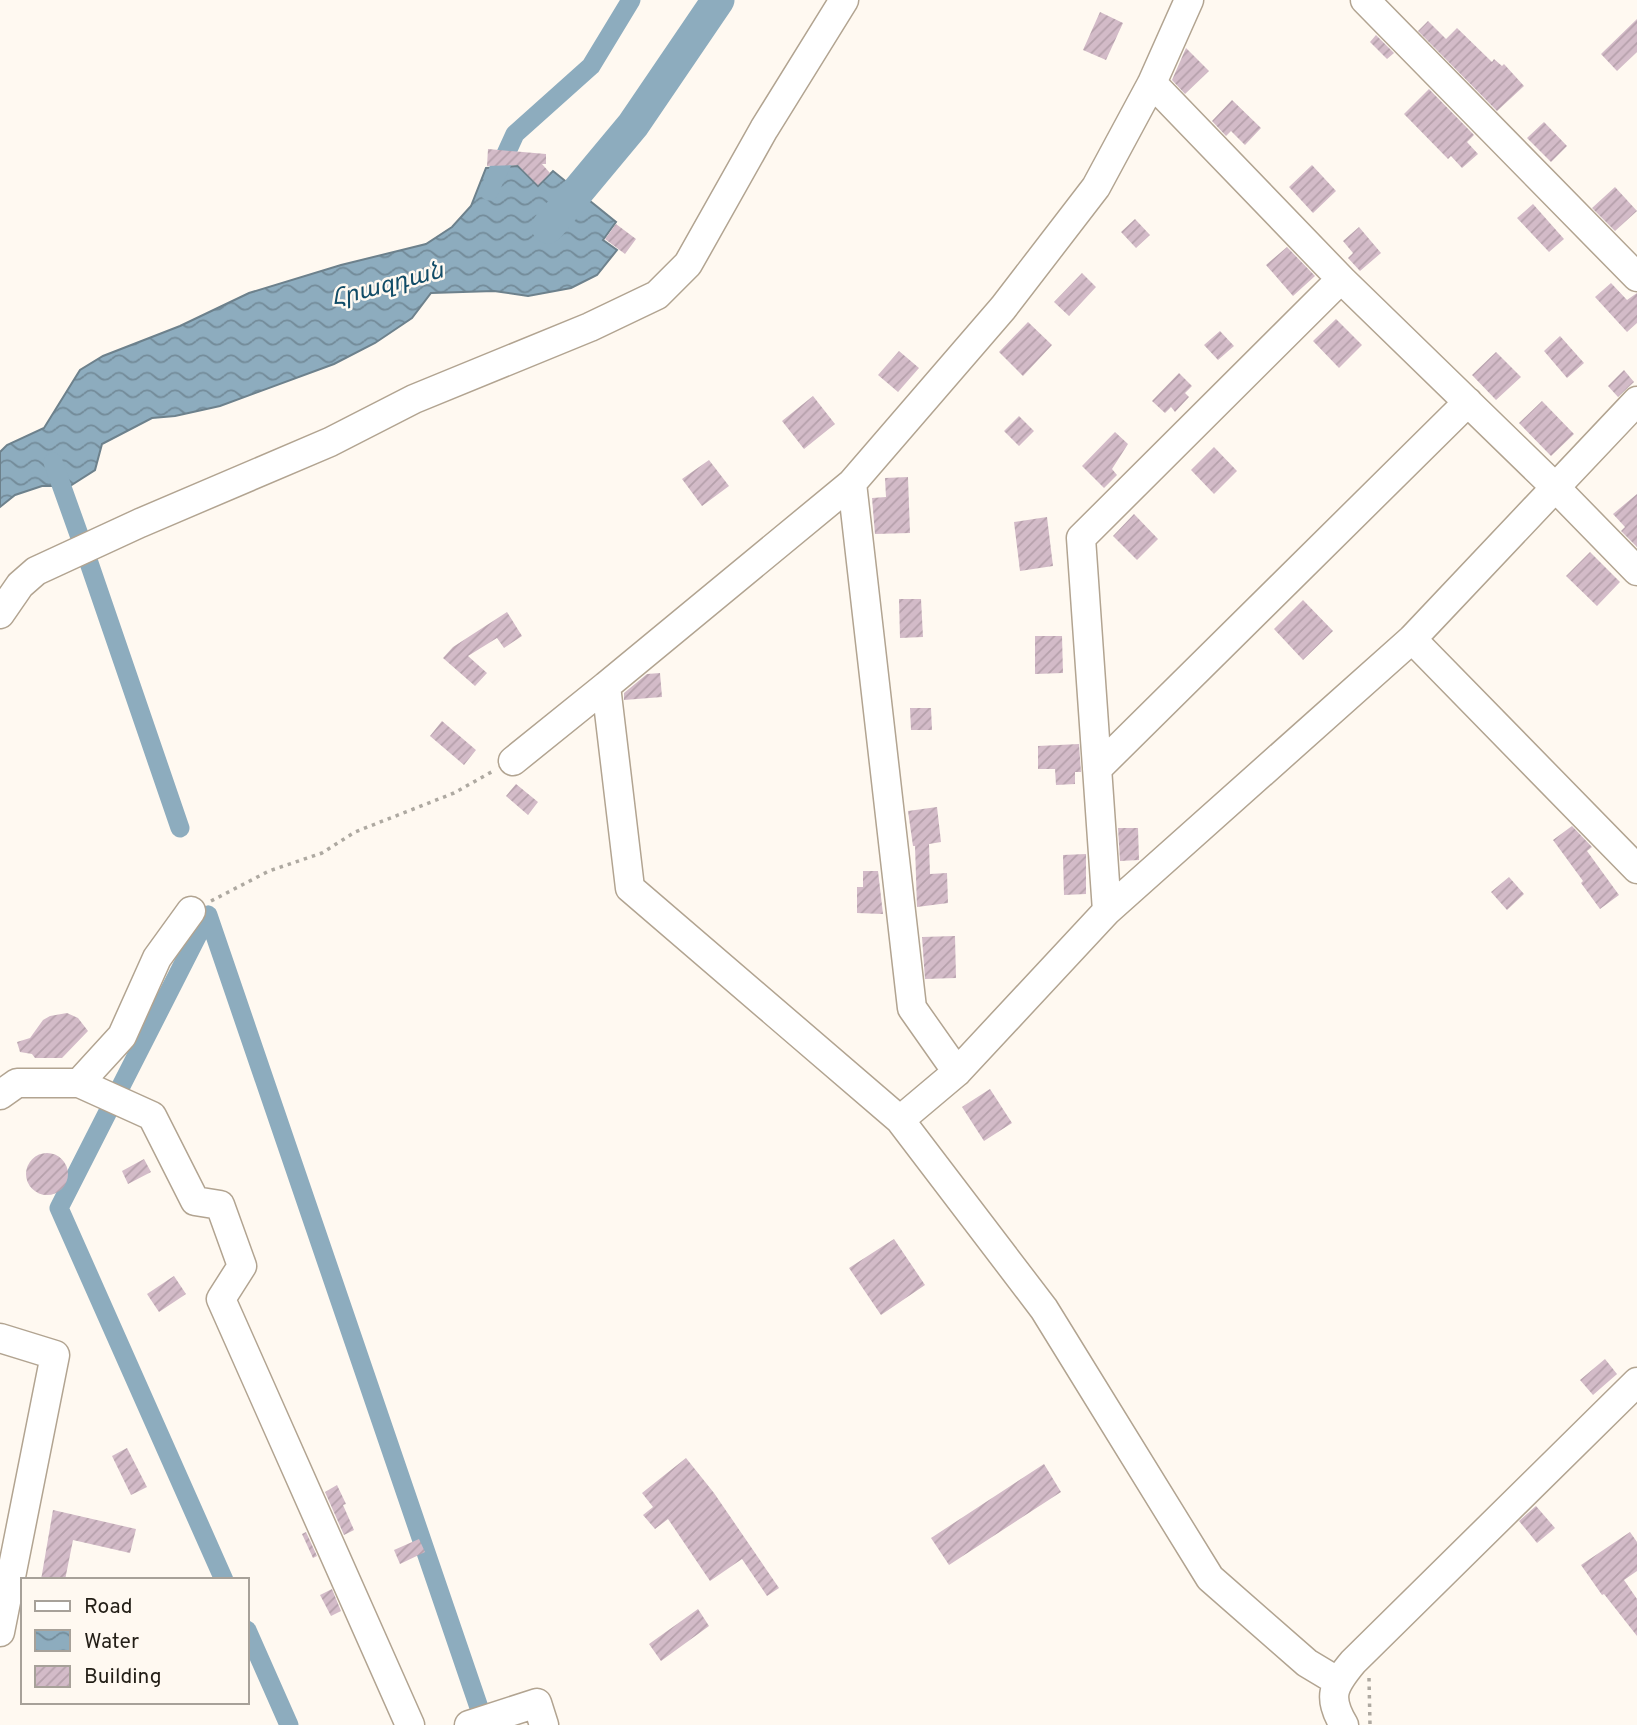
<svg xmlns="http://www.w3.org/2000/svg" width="1637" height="1725" font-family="Overpass,'Noto Sans Armenian',sans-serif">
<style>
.water{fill:url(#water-waves);stroke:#6d818c;stroke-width:2}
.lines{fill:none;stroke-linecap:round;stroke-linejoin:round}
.canal{stroke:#8dacbe;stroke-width:19}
.river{stroke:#8dacbe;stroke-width:33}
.building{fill:url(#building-hatch)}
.minor-casing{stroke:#b2a491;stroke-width:31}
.path{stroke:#aea9a1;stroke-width:3.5;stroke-dasharray:3.5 5;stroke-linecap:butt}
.minor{stroke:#fff;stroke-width:28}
.labels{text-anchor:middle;stroke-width:5;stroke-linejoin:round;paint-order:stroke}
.water-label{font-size:24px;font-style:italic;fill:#114c67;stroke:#fff9f1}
</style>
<defs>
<pattern id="water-waves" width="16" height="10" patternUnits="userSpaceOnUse" patternTransform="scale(1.75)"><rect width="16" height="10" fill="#8dacbe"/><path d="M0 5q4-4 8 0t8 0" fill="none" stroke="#738b99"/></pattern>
<pattern id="building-hatch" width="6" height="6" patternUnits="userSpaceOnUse" patternTransform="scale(1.75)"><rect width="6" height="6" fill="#d3bbc8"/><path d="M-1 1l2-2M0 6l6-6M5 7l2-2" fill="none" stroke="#b5a0ab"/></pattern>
</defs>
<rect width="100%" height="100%" fill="#fff9f1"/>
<!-- water -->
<path class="water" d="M518,166L538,186L553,171L616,222L603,240L617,250L597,275L571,288L528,296L494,291L431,293L412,318L375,343L334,364L220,406L175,416L152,418L102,444L95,470L70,486H42L15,495L0,507V452L7,445L44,428L80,370L103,356L180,326L249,293L341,265L426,244L452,227L471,206L486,168Z"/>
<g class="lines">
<!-- canal -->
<path class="canal" d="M489,191L515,134L591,66L631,0
M53,462L87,557L180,828
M208,915L485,1725
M208,915L59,1208L224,1580
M247,1630L289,1725"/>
<!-- river -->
<path class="river" d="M548,227L633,125L718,0"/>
</g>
<!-- building -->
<path class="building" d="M1100,12L1123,23L1106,60L1083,50Z
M1637,19V52L1617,71L1601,54Z
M1428,21L1446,39L1457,28L1492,62L1494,59L1502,66L1504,64L1524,86L1497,111L1418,31Z
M1376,35L1394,53L1387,59L1370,42Z
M1186,48L1209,71L1185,94L1172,80Z
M1429,89L1474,135L1467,142L1478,154L1462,168L1451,156L1448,159L1404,114Z
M1232,100L1261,128L1245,145L1231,131L1226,136L1212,121Z
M1544,122L1567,146L1551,162L1527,138Z
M488,149L546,154V164H542L550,173L538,185L518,165L487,166Z
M1312,165L1336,191L1313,213L1289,187Z
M1615,187L1637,211L1615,231L1592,208Z
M1533,204L1564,239L1549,252L1517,218Z
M1135,219L1150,235L1136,248L1121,232Z
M616,224L636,239L625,254L605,239Z
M1359,227L1381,253L1360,271L1348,258L1353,253L1343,241Z
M1287,247L1315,276L1293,296L1266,265Z
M1082,273L1096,287L1069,316L1054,302Z
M1611,283L1627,300L1637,293V323L1627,332L1595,297Z
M1336,319L1362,345L1339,368L1313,341Z
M1028,322L1052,345L1023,376L999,352Z
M1220,331L1234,346L1218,360L1204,345Z
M1560,336L1584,363L1567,378L1544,351Z
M899,351L919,368L898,392L878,375Z
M1496,352L1521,377L1496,400L1472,375Z
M1624,370L1634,382L1618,397L1608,386Z
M1179,373L1192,386L1185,393L1189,397L1175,412L1171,407L1165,413L1152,401Z
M813,396L835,424L804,449L782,421Z
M1542,401L1574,434L1551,456L1519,423Z
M1019,416L1034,431L1019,446L1004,431Z
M1115,432L1128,444L1112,469L1117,475L1104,488L1082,466Z
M1214,447L1237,471L1214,494L1191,470Z
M709,460L729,486L702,506L682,479Z
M908,477L910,533L875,534L872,498L886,497L885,478Z
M1637,494V547L1621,531L1625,527L1613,514Z
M1134,514L1158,539L1137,560L1113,536Z
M1047,517L1053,566L1020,571L1014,522Z
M1590,552L1620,582L1597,606L1566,576Z
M899,599H921L923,637L900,638Z
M1303,600L1333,631L1303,660L1274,629Z
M507,612L522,636L504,648L497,638L468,656L487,673L475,686L443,658L453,647Z
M1035,636H1062L1063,673L1035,674Z
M660,673L662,697L624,700V693L647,674Z
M910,708H931L932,730H911Z
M442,721L476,750L464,765L430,736Z
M1079,744L1081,772H1075V784L1056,785L1055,769H1038V746Z
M516,784L538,802L528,815L506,796Z
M937,807L941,842L929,844L930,874L947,873L948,903L917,907L915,846H913L908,811Z
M1572,826L1592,847L1587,851L1619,895L1600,909L1581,883L1583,881L1553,840Z
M1118,828H1138L1139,860L1120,861Z
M1086,854V894L1064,895L1063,855Z
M863,871H878L883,914L857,913V887H863Z
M1509,877L1524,894L1507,910L1491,892Z
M955,936L956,978L925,979L922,937Z
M67,1013L78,1018L88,1031L62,1058H35L32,1054L20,1052L17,1042L30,1038L43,1020L50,1016Z
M990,1089L1012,1123L984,1141L962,1107Z
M26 1174a21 21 0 1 1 42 0a21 21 0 1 1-42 0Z
M144,1159L151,1172L128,1184L122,1171Z
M894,1239L925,1285L881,1315L849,1268Z
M174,1276L186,1294L159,1312L147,1294Z
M1605,1359L1617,1374L1593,1395L1580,1380Z
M127,1448L147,1487L131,1495L112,1456Z
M686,1458L714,1493L779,1588L767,1596L742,1559L710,1581L668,1519L655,1529L643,1515L653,1507L642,1493Z
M1044,1464L1061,1492L949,1565L931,1538Z
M337,1485L346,1504L343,1505L354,1530L344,1535L325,1492Z
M1536,1506L1555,1528L1537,1543L1519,1521Z
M53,1510L136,1529L130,1553L73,1540L65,1580H41Z
M306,1532L317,1556L313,1558L302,1534Z
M1630,1532L1637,1542V1571L1624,1580L1637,1599V1636L1604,1594L1602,1595L1581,1565Z
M419,1539L425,1552L400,1564L394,1550Z
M332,1589L341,1611L331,1616L320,1595Z
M698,1609L709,1626L661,1661L649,1644Z"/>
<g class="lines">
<defs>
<path id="minor" d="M1365,0L1637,277
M1152,83L1341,279L1555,487L1637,571
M852,483L606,686L630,888L900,1120
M0,614L20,585L36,571L140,523L330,442L414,399L590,327L657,295L688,264L764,129L844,0
M1412,639L1637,869
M513,761L606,686
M1097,769L1468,402
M1107,911L1081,538L1341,279
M957,1072L912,1008L852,483L1003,308L1096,187L1152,83L1189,0
M79,1083L152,1116L195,1201L220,1205L242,1266L221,1299L410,1725
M0,1095L17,1083H79L122,1036L157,958L191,911
M0,1338L55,1355L0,1632
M1337,1681L1307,1663L1210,1578L1044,1309L900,1120L957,1072L1107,911L1412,639L1637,401
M469,1725L537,1703L544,1725
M1344,1725C1327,1697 1333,1686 1353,1662L1637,1382"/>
</defs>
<!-- minor casing -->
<use href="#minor" class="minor-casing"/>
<!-- path -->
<path class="path" d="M211,901L269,871L322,853L355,832L454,793L495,770
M1369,1678L1370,1725"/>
<!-- minor -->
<use href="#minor" class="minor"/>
</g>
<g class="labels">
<!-- water labels -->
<g class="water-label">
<text transform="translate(387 284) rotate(-15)" y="8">Հրազդան</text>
</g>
</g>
<!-- legend -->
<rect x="21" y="1578" width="228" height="126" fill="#fff9f1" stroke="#a7a199" stroke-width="2"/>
<rect x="35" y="1601" width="35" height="10" fill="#ffffff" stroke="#a7a199" stroke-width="2"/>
<text x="84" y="1613" font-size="21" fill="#231e16">Road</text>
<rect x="35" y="1630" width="35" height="21" fill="url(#water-waves)" stroke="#a7a199" stroke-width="2"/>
<text x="84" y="1648" font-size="21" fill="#231e16">Water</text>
<rect x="35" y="1666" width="35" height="21" fill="url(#building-hatch)" stroke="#a7a199" stroke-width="2"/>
<text x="84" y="1683" font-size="21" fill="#231e16">Building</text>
</svg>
